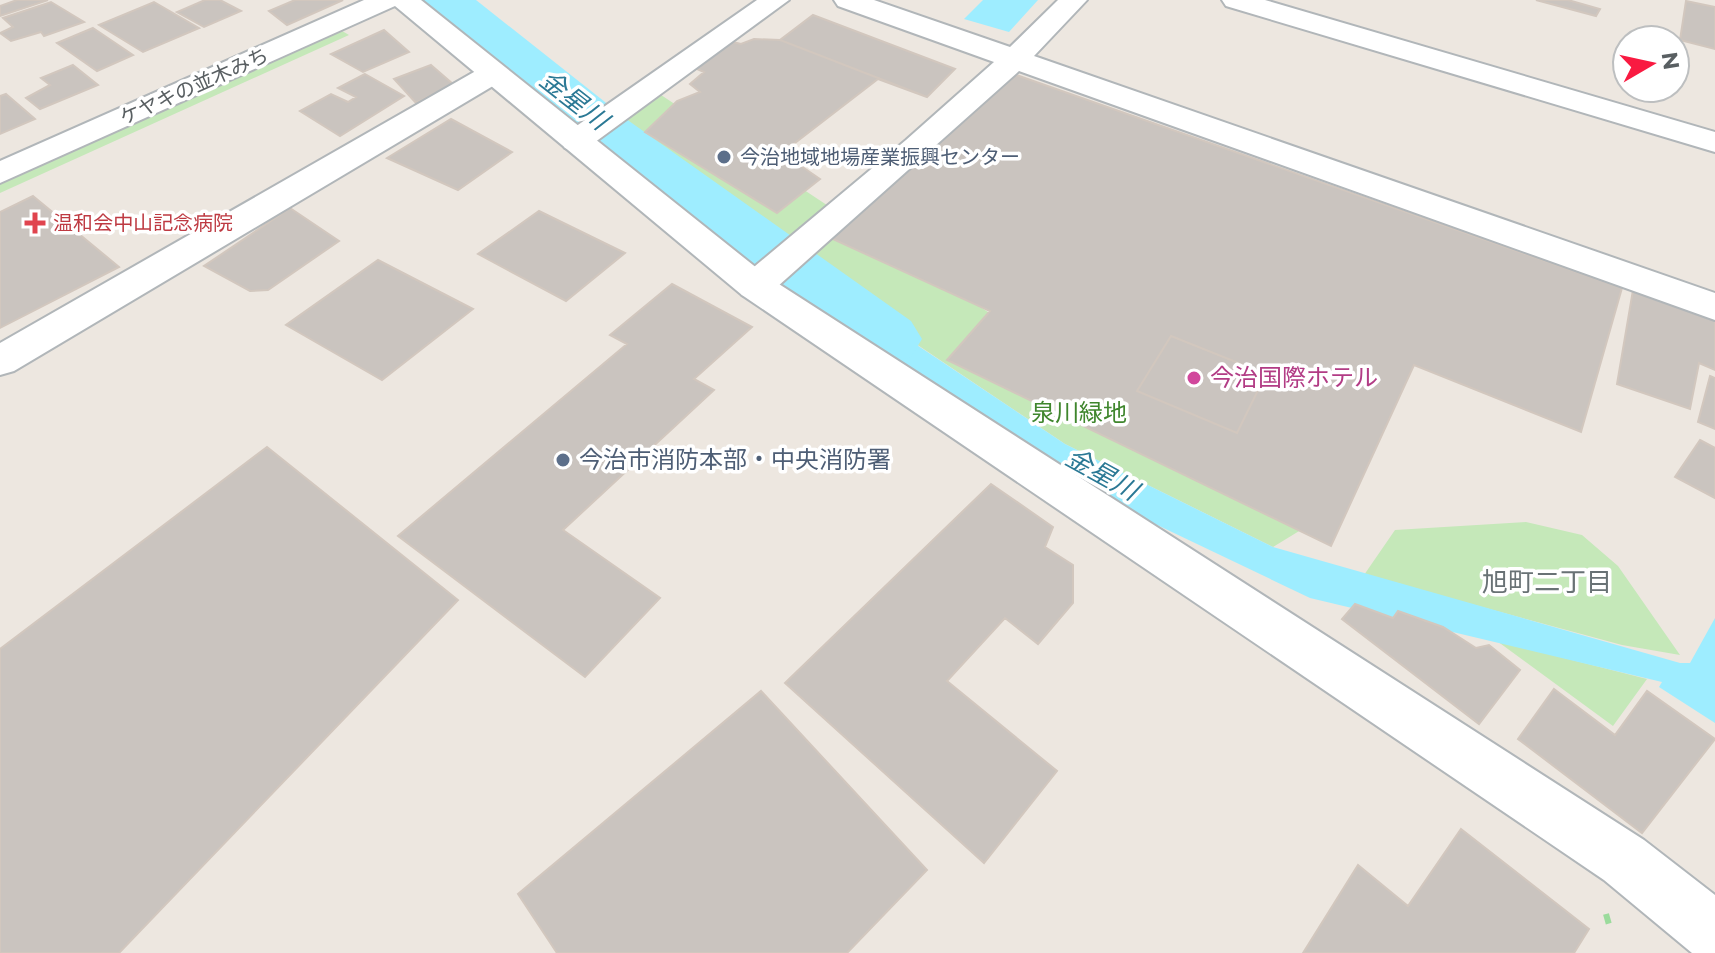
<svg xmlns="http://www.w3.org/2000/svg" width="1715" height="953" font-family="Montserrat,'Noto Sans JP',sans-serif">
<style>
.green{fill:#c5e8b9}
.water{fill:#9eedff}
.lines{fill:none;stroke-linecap:round;stroke-linejoin:round}
.river{fill:#9eedff;fill-rule:evenodd}
.building{fill:#cac4bf;stroke:#d2c7be;stroke-width:2}
.minor-casing{stroke:#b1b6b9;stroke-width:4}
.tertiary-casing{stroke:#b1b6b9;stroke-width:4}
.path{stroke:#9bdb9c;stroke-width:6;stroke-dasharray:10 5;stroke-linecap:butt}
.minor{fill:#fff;fill-rule:evenodd}
.tertiary{fill:#fff;fill-rule:evenodd}
.service-dot{fill:#5c6f8a;stroke:#fff;stroke-width:3}
.health-dot{fill:#e0444e;stroke:#fff;stroke-width:3}
.hotel-dot{fill:#d1479c;stroke:#fff;stroke-width:3}
.labels{text-anchor:middle;stroke-width:7;stroke-linejoin:round;paint-order:stroke}
.far-street-label{font-size:20px;fill:#595f62;stroke:#fff}
.far-service-label{font-size:20px;fill:#4e5e75;stroke:#fff;text-anchor:start}
.far-health-label{font-size:20px;fill:#be3a42;stroke:#fff;text-anchor:start}
.hotel-label{font-size:24px;fill:#b23c85;stroke:#fff;text-anchor:start}
.park-label{font-size:24px;fill:#3f862d;stroke:#fff}
.service-label{font-size:24px;fill:#4e5e75;stroke:#fff;text-anchor:start}
.water-label{font-size:26px;font-style:italic;fill:#2b7995;stroke:#fff}
.neighbourhood-label{font-size:26px;fill:#697275;stroke:#fff}
</style>
<rect width="100%" height="100%" fill="#ede7e0"/>
<!-- green -->
<path class="green" d="M337,28L349,35L0,193V179Z
M655,91L1309,525L1273,547L1065,444L778,251L612,123Z
M1526,522L1582,535L1618,566L1680,655L1622,645L1364,575L1395,530Z
M1497,641L1647,679L1613,726Z"/>
<!-- water -->
<path class="water" d="M983,0H1038L1009,32L964,19Z
M612,123L769,245L752,260L598,138Z
M803,269L1065,444L1273,547L1680,663H1690L1715,618V723L1659,687L1662,682L1310,598L1109,502L981,426L786,286Z"/>
<g class="lines">
<!-- river -->
<path class="river" d="M420,0H476L629,121L911,321L922,339L911,357L886,364L861,357L589,145L428,10Z"/>
</g>
<!-- building -->
<path class="building" d="M17,0H48L0,16V6Z
M205,0H220L241,11L204,27L177,12Z
M295,0H343L287,25L269,11Z
M1536,0H1568L1600,9L1596,16Z
M1686,1L1715,7V49L1680,40Z
M51,2L84,22L44,36L41,32L11,41L0,33L13,27L3,18Z
M154,2L199,28L143,52L99,25Z
M813,15L955,69L927,97L878,79L782,153L820,179L777,213L645,132L677,101L700,92L690,84L704,72L688,65L729,41L741,44L754,39L780,40Z
M813,15L955,69L927,97L780,40Z
M93,28L133,55L97,71L57,43Z
M384,30L409,52L363,72L331,54Z
M73,65L98,85L40,109L26,98L50,85L41,78Z
M431,65L453,84L416,103L394,79Z
M1005,71L1622,288L1581,432L1414,365L1331,546L947,360L990,311L824,235Z
M365,74L404,96L340,136L300,111L331,94L348,102L356,97L338,88Z
M6,94L35,119L0,134V96Z
M451,119L512,152L458,190L387,158Z
M33,196L119,267L0,328V212Z
M290,208L339,241L268,290L250,291L204,266Z
M539,211L625,253L566,301L478,254Z
M378,260L473,309L382,380L286,325Z
M672,284L752,327L694,379L714,390L563,530L660,598L585,677L398,536L627,344L610,335Z
M1633,290L1715,318V370L1699,363L1690,409L1617,384Z
M1171,336L1266,374L1237,433L1137,391Z
M1710,376L1715,378V429L1698,422Z
M1700,440L1715,448V498L1675,477Z
M267,447L458,600L119,953H0V649Z
M991,484L1053,527L1045,547L1073,565V603L1038,644L1005,618L947,681L1057,771L984,863L785,683Z
M1355,604L1393,618L1398,611L1443,627L1476,648L1489,645L1520,670L1479,724L1342,619Z
M1554,689L1615,735L1647,691L1715,739L1642,833L1518,739Z
M761,691L927,870L847,953H557L518,894Z
M1461,829L1589,929L1574,953H1303L1358,865L1408,906Z"/>
<g class="lines">
<defs>
<path id="minor" d="M757,0H789L587,148L576,151L565,148L560,141L565,134Z
M834,0H874L1010,47L1058,0H1087L1034,56L1715,293V320L1019,71L768,295L755,299L742,295L736,286L742,277L906,140L994,62L838,6Z
M1222,0H1265L1715,132V152L1226,6Z
M492,65L503,68L507,74L503,80L14,371L0,375V343L481,68Z"/>
<path id="tertiary" d="M364,0H421L768,277L1644,840L1715,895V953H1692L1604,880L742,295L395,6L0,183V161Z"/>
</defs>
<!-- minor casing -->
<use href="#minor" class="minor-casing"/>
<!-- tertiary casing -->
<use href="#tertiary" class="tertiary-casing"/>
<!-- path -->
<path class="path" d="M1606,914L1610,928"/>
<!-- minor -->
<use href="#minor" class="minor"/>
<!-- tertiary -->
<use href="#tertiary" class="tertiary"/>
</g>
<!-- markers -->
<g class="service-dot">
<circle cx="724" cy="157" r="8"/>
<circle cx="563" cy="460" r="8"/>
</g>
<path class="health-dot" d="M31 211h8v8h8v8h-8v8h-8v-8h-8v-8h8z"/>
<circle class="hotel-dot" cx="1194" cy="378" r="8"/>
<g class="labels">
<!-- far-street labels -->
<g class="far-street-label">
<text transform="translate(194 86) rotate(-24)" y="7">ケヤキの並木みち</text>
</g>
<!-- far-service labels -->
<g class="far-service-label">
<text x="740" y="164">今治地域地場産業振興センター</text>
</g>
<!-- far-health labels -->
<g class="far-health-label">
<text x="53" y="230">温和会中山記念病院</text>
</g>
<!-- hotel labels -->
<g class="hotel-label">
<text x="1210" y="386">今治国際ホテル</text>
</g>
<!-- park labels -->
<g class="park-label">
<text x="1079" y="421">泉川緑地</text>
</g>
<!-- service labels -->
<g class="service-label">
<text x="579" y="468">今治市消防本部・中央消防署</text>
</g>
<!-- water labels -->
<g class="water-label">
<text transform="translate(574 100) rotate(38)" y="9">金星川</text>
<text transform="translate(1102 474) rotate(29)" y="9">金星川</text>
</g>
<!-- neighbourhood labels -->
<g class="neighbourhood-label">
<text x="1547" y="591">旭町二丁目</text>
</g>
</g>
<!-- north arrow -->
<g transform="translate(1651 64) rotate(81)"><circle r="38" fill="#ffffff" stroke="#bdbfc0" stroke-width="2"/>
<path d="M0-6L14 30L0 20L-14 30Z" fill="#f91a41"/>
<text y="-12" font-size="22" font-weight="bold" text-anchor="middle" fill="#595f62">N</text>
</g>
</svg>
